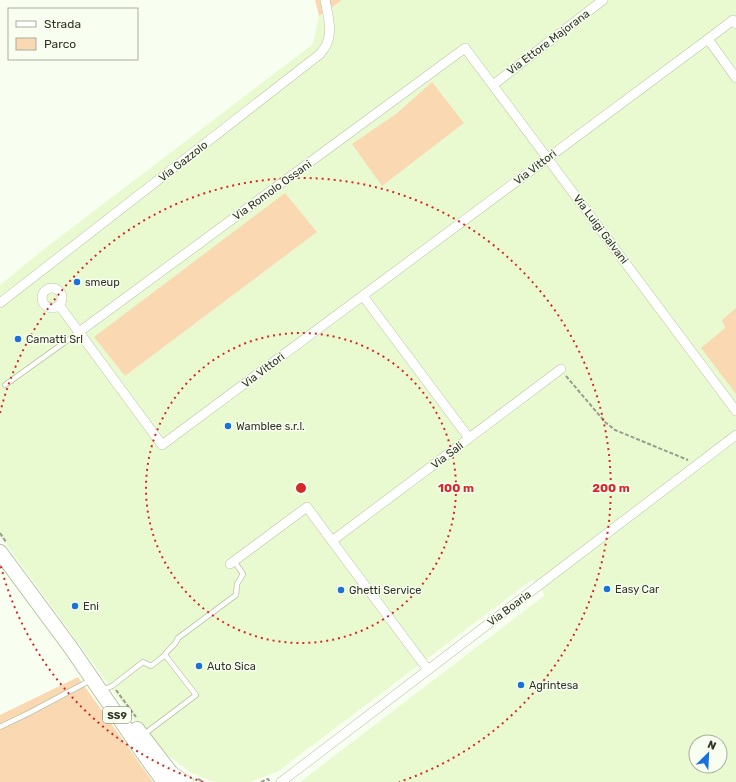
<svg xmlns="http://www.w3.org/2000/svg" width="736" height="782" font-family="Rubik,sans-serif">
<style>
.built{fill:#eafad0;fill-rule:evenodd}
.green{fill:#fad9b2}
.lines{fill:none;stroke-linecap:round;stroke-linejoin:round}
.service-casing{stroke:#b8c5a4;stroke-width:6}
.minor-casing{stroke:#b8c5a4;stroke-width:10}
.primary-casing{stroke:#b8c5a4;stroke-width:16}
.path{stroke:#979c8f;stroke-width:2;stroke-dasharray:4 2;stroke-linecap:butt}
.service{stroke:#fff;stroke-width:4.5}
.minor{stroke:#fff;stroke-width:9}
.primary{stroke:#fff;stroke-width:14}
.ring{fill:none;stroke:#d62828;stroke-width:2;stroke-dasharray:2 4}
.poi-dot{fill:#1972dc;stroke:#f8fef0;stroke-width:1.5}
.labels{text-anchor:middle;stroke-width:3;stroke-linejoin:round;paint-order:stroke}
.shield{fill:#f8fef0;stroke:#6b7163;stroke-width:1}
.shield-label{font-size:10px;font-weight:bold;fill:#2f3427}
.street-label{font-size:11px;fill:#2f3427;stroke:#f8fef0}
.poi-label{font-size:11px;fill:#2f3427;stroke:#f8fef0;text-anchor:start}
.centre{fill:#d62828;stroke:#f8fef0;stroke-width:2}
.ring-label{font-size:12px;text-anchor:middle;font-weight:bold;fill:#d62828;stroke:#f8fef0;stroke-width:3;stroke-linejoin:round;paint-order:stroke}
</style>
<rect width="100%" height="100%" fill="#f8fef0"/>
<!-- built -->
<path class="built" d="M342,0H736V782H300L545,595L533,579L277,772L250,782H216L208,780L192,773L152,744L0,536V285L44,249L313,44L319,16ZM696,742H720V766H696Z"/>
<!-- green -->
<path class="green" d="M315,0H341V1L319,16Z
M432,82L464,123L382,186L352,144L396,114Z
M285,193L317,232L125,376L94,337Z
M736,308V394L701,348L725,328L722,320Z
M78,677L153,782H0V715Z"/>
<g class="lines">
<defs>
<path id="service" d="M5,385L79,332
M105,689L112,686L143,662L151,666L165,655
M0,727L29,713L91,680
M143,735L196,695L165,655C169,647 175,647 178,638L236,595L237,584L243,574L234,561"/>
<path id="minor" d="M708,39L733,20L736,24
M493,85L603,0
M42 298a10 10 0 1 1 20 0a10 10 0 1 1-20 0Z
M363,296L469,438
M0,303L320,54C335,38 329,20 325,0
M59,305L162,445L708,39L736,78
M79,332L465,48L736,411
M230,564L307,507L332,541
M428,670L332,541L561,369
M174,772L189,782
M281,782L736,435"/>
<path id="primary" d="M0,552L71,648L143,753L164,782
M137,729L178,782"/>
</defs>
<!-- service casing -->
<use href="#service" class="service-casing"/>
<!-- minor casing -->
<use href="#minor" class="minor-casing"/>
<!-- primary casing -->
<use href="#primary" class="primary-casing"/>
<!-- path -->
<path class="path" d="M566,376L605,422L615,430L688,460
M0,533L6,542
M116,690L136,717
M198,779L204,782
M261,782L268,779L270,782"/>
<!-- service -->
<use href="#service" class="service"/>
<!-- minor -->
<use href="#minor" class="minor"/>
<!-- primary -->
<use href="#primary" class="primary"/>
</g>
<!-- distance rings -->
<g class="ring">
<circle cx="301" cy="488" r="155"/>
<path d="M203 782A310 310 0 0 1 0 563M0 413A310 310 0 1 1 399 782"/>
</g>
<!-- markers -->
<g class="poi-dot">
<circle cx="77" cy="282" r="4"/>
<circle cx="18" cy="339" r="4"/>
<circle cx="228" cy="426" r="4"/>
<circle cx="607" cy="589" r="4"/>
<circle cx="341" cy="590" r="4"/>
<circle cx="75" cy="606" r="4"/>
<circle cx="199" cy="666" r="4"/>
<circle cx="521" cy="685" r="4"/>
</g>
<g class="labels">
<!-- shield labels -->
<rect class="shield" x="103" y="707" width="28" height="16" rx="3"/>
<g class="shield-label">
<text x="117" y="719">SS9</text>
</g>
<!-- street labels -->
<g class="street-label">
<text transform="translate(548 42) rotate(-37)" y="4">Via Ettore Majorana</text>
<text transform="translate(183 161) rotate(-38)" y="4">Via Gazzolo</text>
<text transform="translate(535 167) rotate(-37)" y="4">Via Vittori</text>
<text transform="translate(272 190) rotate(-36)" y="4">Via Romolo Ossani</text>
<text transform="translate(601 229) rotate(53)" y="4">Via Luigi Galvani</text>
<text transform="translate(263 370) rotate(-37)" y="4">Via Vittori</text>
<text transform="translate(447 455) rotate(-37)" y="4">Via Sali</text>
<text transform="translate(509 608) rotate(-37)" y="4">Via Boaria</text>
</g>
<!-- poi labels -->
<g class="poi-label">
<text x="85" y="286">smeup</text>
<text x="26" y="343">Camatti Srl</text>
<text x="236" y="430">Wamblee s.r.l.</text>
<text x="615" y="593">Easy Car</text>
<text x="349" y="594">Ghetti Service</text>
<text x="83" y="610">Eni</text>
<text x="207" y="670">Auto Sica</text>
<text x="529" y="689">Agrintesa</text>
</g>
</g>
<circle cx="301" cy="488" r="6" class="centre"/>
<g class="ring-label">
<text x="456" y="492">100 m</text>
<text x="611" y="492">200 m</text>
</g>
<!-- legend -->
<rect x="8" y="8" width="130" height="52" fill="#f8fef0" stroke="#a8ada0"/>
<rect x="16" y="21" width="20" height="6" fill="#ffffff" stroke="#a8ada0"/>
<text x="44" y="28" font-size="12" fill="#2f3427">Strada</text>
<rect x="16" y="38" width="20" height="12" fill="#fad9b2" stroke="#a8ada0"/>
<text x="44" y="48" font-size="12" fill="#2f3427">Parco</text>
<!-- north arrow -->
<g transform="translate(708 754) rotate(24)"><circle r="19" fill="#f8fef0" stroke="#a8ada0"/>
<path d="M0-3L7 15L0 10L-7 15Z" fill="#1972dc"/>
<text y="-6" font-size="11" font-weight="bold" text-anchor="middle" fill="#2f3427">N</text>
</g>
</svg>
